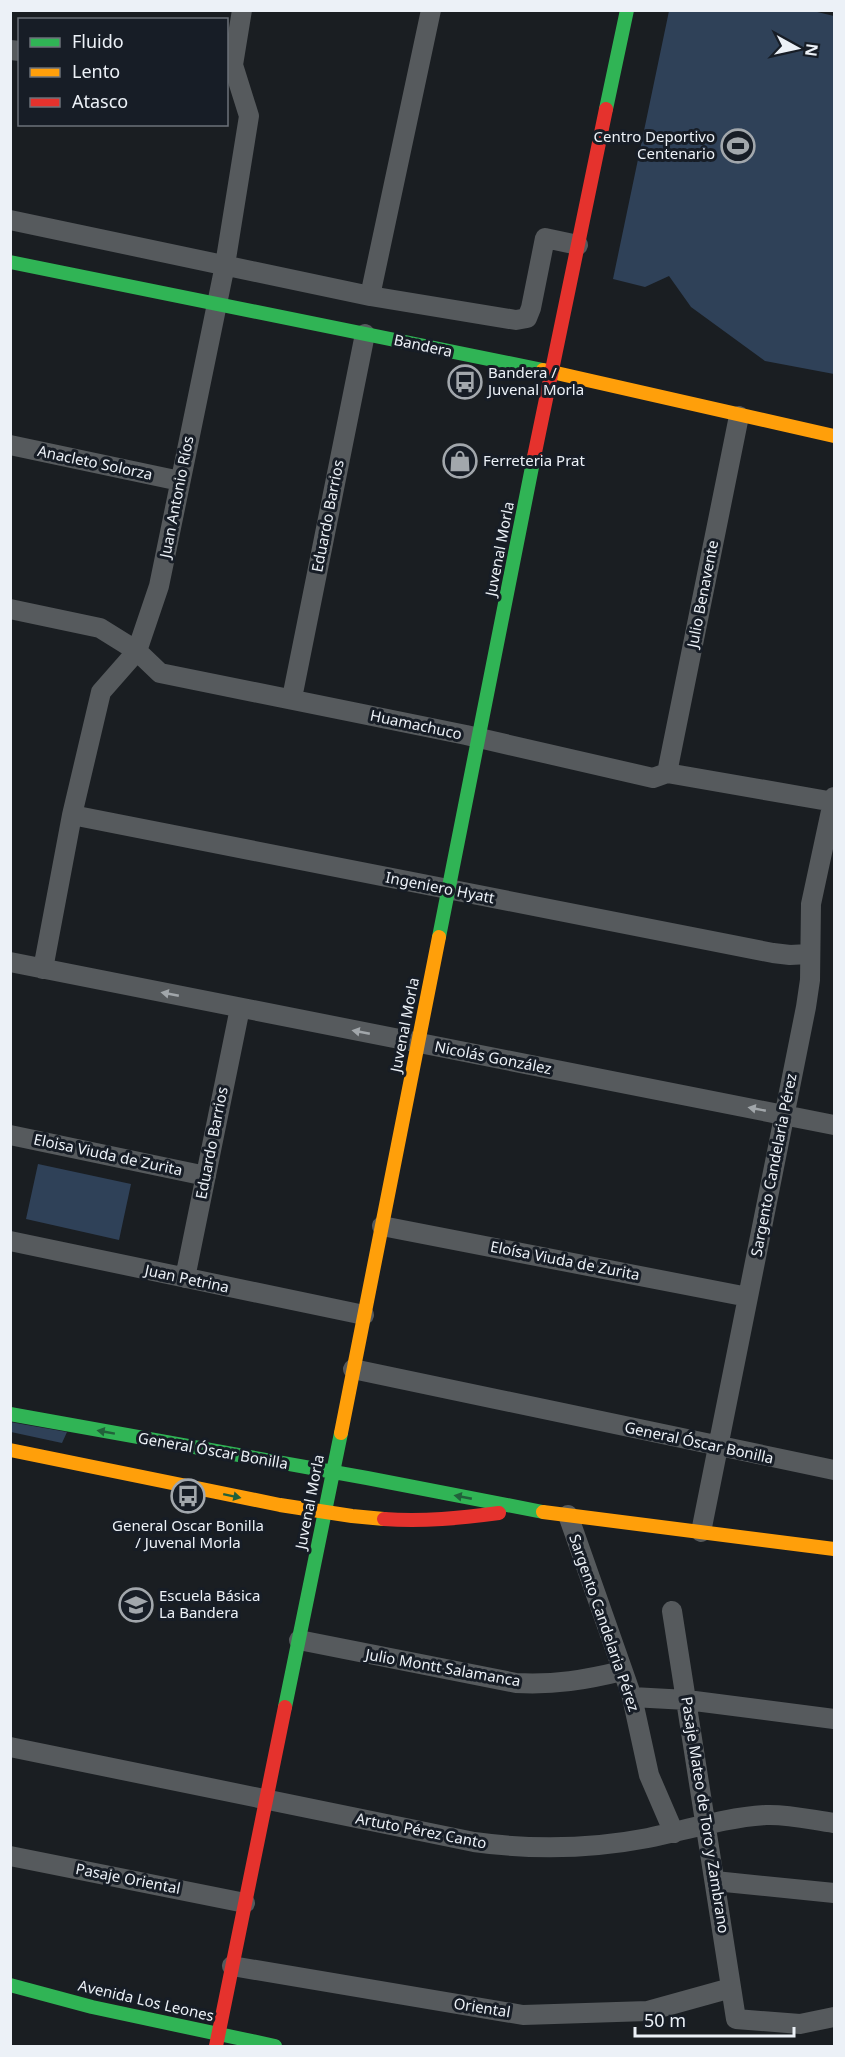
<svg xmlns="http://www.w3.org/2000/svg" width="845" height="2057" font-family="'Noto Sans',sans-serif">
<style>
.green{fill:#2f4158}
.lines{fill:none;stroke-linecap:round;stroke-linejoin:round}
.street{stroke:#565a5d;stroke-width:20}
.fast{stroke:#30b455;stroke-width:14}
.slow{stroke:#ff9f0a;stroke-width:14}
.jam{stroke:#e5322d;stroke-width:14}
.oneway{fill:#a1a6aa}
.oneway2{fill:#22613b}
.labels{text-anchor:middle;stroke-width:6;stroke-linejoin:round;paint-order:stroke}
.poi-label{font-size:15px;fill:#ecf1f7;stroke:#171d26;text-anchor:start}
.street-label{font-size:15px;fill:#ecf1f7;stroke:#171d26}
</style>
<rect width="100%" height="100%" fill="#1a1e22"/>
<!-- green -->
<path class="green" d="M809,10L834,16V374L765,361L691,307L669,276L645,287L613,279L669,11Z
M38,1164L131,1184L119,1240L26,1219Z
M10,1422L67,1432L62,1443L11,1432Z"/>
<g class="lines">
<!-- street -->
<path class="street" d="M10,50L20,51
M10,220L370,296L516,320L527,318L531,308L545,238L578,245
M370,296L431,10
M10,445L180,481
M10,609L100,628L137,651L160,673L466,735L653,778L667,773L834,802
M292,698L365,334
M667,773L739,416
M72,815L773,953L790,955L809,954
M10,962L834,1125
M43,969L72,815L101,692L137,651L159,586L225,265L249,116L233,65L242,10
M10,1135L206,1176
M382,1226L748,1297
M10,1241L364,1315
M185,1278L240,1008
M353,1369L834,1470
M568,1515L632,1697L649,1775L674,1833
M701,1532L806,1007L810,980L811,904L834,797
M672,1611L736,2019L800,2024L834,2017
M299,1640L516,1683C555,1685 585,1680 622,1671
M632,1697L687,1700L834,1719
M10,1747L474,1842C532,1850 591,1849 648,1838C686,1830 728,1817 766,1815C789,1814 812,1820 834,1823
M10,1856L245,1903
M715,1881L834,1893
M232,1966L523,2015L648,2011L731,1988"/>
<!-- fast -->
<path class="fast" d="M606,109L627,10
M10,262L543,370
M439,937L534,457
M10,1414L367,1478L543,1512
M285,1707L341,1433
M10,1985L92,2007L275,2046"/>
<!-- slow -->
<path class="slow" d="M543,370L834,436
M341,1433L439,937
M10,1450L280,1505L352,1516L384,1519
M543,1512L834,1549"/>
<!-- jam -->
<path class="jam" d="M534,457L606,109
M384,1519C423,1522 461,1518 499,1513
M216,2046L285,1707"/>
</g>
<!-- one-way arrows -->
<defs><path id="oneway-solid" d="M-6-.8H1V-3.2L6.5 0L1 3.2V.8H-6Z" transform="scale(1.5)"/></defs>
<g class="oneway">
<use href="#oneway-solid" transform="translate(170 994) rotate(-169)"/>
<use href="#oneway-solid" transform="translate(361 1032) rotate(-169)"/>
<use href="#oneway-solid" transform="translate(757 1109) rotate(-169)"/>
</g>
<g class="oneway2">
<use href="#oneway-solid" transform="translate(106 1432) rotate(-170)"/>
<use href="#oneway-solid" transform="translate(232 1496) rotate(12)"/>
<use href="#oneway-solid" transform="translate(463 1497) rotate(-169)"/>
</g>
<!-- icons -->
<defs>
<symbol id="stadium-ring" viewBox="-11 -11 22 22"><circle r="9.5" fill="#171d26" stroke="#a2a7ac" stroke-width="1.5"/><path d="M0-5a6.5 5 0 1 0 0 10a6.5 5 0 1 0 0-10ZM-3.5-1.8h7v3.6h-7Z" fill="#a2a7ac"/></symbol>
<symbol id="bus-ring" viewBox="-11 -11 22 22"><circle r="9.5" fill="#171d26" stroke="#a2a7ac" stroke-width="1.5"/><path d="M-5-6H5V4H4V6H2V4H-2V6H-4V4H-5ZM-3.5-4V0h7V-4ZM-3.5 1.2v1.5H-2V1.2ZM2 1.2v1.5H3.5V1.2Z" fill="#a2a7ac"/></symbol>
<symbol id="shop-ring" viewBox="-11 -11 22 22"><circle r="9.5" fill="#171d26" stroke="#a2a7ac" stroke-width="1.5"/><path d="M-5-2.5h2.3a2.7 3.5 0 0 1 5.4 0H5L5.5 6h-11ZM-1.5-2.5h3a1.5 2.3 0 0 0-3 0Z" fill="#a2a7ac"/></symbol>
<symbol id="school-ring" viewBox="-11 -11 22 22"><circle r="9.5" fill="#171d26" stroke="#a2a7ac" stroke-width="1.5"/><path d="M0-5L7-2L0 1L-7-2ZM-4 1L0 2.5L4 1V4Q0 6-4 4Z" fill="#a2a7ac"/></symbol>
</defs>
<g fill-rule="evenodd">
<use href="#stadium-ring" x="719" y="127" width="38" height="38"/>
<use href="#bus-ring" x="446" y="363" width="38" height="38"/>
<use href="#shop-ring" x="441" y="442" width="38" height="38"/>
<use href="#bus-ring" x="169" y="1477" width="38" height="38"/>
<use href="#school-ring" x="117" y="1586" width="38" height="38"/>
</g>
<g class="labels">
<!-- poi labels -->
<g class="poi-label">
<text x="715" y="142" text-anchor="end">Centro Deportivo<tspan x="715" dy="17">Centenario</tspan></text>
<text x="488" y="378">Bandera /<tspan x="488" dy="17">Juvenal Morla</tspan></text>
<text x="483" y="466">Ferreteria Prat</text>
<text x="188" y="1531" text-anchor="middle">General Oscar Bonilla<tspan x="188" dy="17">/ Juvenal Morla</tspan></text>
<text x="159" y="1601">Escuela Básica<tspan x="159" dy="17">La Bandera</tspan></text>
</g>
<!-- street labels -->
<g class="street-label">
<text transform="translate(423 346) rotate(12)" y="5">Bandera</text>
<text transform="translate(95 463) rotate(12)" y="5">Anacleto Solorza</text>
<text transform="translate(177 497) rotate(-79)" y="5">Juan Antonio Ríos</text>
<text transform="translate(328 516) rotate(-79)" y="5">Eduardo Barrios</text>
<text transform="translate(500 549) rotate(-79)" y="5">Juvenal Morla</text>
<text transform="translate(703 594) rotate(-79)" y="5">Julio Benavente</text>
<text transform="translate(416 725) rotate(12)" y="5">Huamachuco</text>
<text transform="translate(440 888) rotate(11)" y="5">Ingeniero Hyatt</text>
<text transform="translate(405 1025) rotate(-79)" y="5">Juvenal Morla</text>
<text transform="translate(493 1058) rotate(11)" y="5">Nicolás González</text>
<text transform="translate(212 1143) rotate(-79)" y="5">Eduardo Barrios</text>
<text transform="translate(108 1155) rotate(12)" y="5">Eloisa Viuda de Zurita</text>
<text transform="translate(774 1165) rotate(-79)" y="5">Sargento Candelaria Pérez</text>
<text transform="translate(565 1261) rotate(11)" y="5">Eloísa Viuda de Zurita</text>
<text transform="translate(187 1279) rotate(12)" y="5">Juan Petrina</text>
<text transform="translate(699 1443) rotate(12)" y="5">General Óscar Bonilla</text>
<text transform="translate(213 1451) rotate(10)" y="5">General Óscar Bonilla</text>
<text transform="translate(310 1502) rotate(-79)" y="5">Juvenal Morla</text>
<text transform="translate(604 1623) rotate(71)" y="5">Sargento Candelaria Pérez</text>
<text transform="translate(443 1668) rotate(10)" y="5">Julio Montt Salamanca</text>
<text transform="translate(705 1815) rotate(81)" y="5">Pasaje Mateo de Toro y Zambrano</text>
<text transform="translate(421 1831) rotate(11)" y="5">Artuto Pérez Canto</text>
<text transform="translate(128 1879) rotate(11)" y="5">Pasaje Oriental</text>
<text transform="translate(146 2001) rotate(13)" y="5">Avenida Los Leones</text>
<text transform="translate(482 2008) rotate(9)" y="5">Oriental</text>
</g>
</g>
<!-- border -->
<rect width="845" height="2057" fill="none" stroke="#ecf1f7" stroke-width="24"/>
<!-- legend -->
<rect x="18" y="18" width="210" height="108" fill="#171d26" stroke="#6c727a" stroke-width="1.5"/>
<rect x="30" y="38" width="30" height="9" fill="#30b455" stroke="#6c727a" stroke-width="1.5"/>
<text x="72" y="48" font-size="18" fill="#ecf1f7">Fluido</text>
<rect x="30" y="68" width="30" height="9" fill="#ff9f0a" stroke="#6c727a" stroke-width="1.5"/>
<text x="72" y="78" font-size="18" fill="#ecf1f7">Lento</text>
<rect x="30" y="98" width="30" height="9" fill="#e5322d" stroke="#6c727a" stroke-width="1.5"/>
<text x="72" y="108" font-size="18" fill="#ecf1f7">Atasco</text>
<!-- north arrow -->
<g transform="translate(797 48) rotate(98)" stroke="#171d26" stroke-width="4.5" paint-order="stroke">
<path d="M0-4.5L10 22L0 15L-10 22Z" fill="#ecf1f7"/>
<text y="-9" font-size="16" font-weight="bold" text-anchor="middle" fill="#ecf1f7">N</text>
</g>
<!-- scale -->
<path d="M635 2027v9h159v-9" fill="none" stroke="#ecf1f7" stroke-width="3"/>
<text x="644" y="2027" font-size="18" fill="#ecf1f7" stroke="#171d26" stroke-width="4.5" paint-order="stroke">50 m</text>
</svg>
